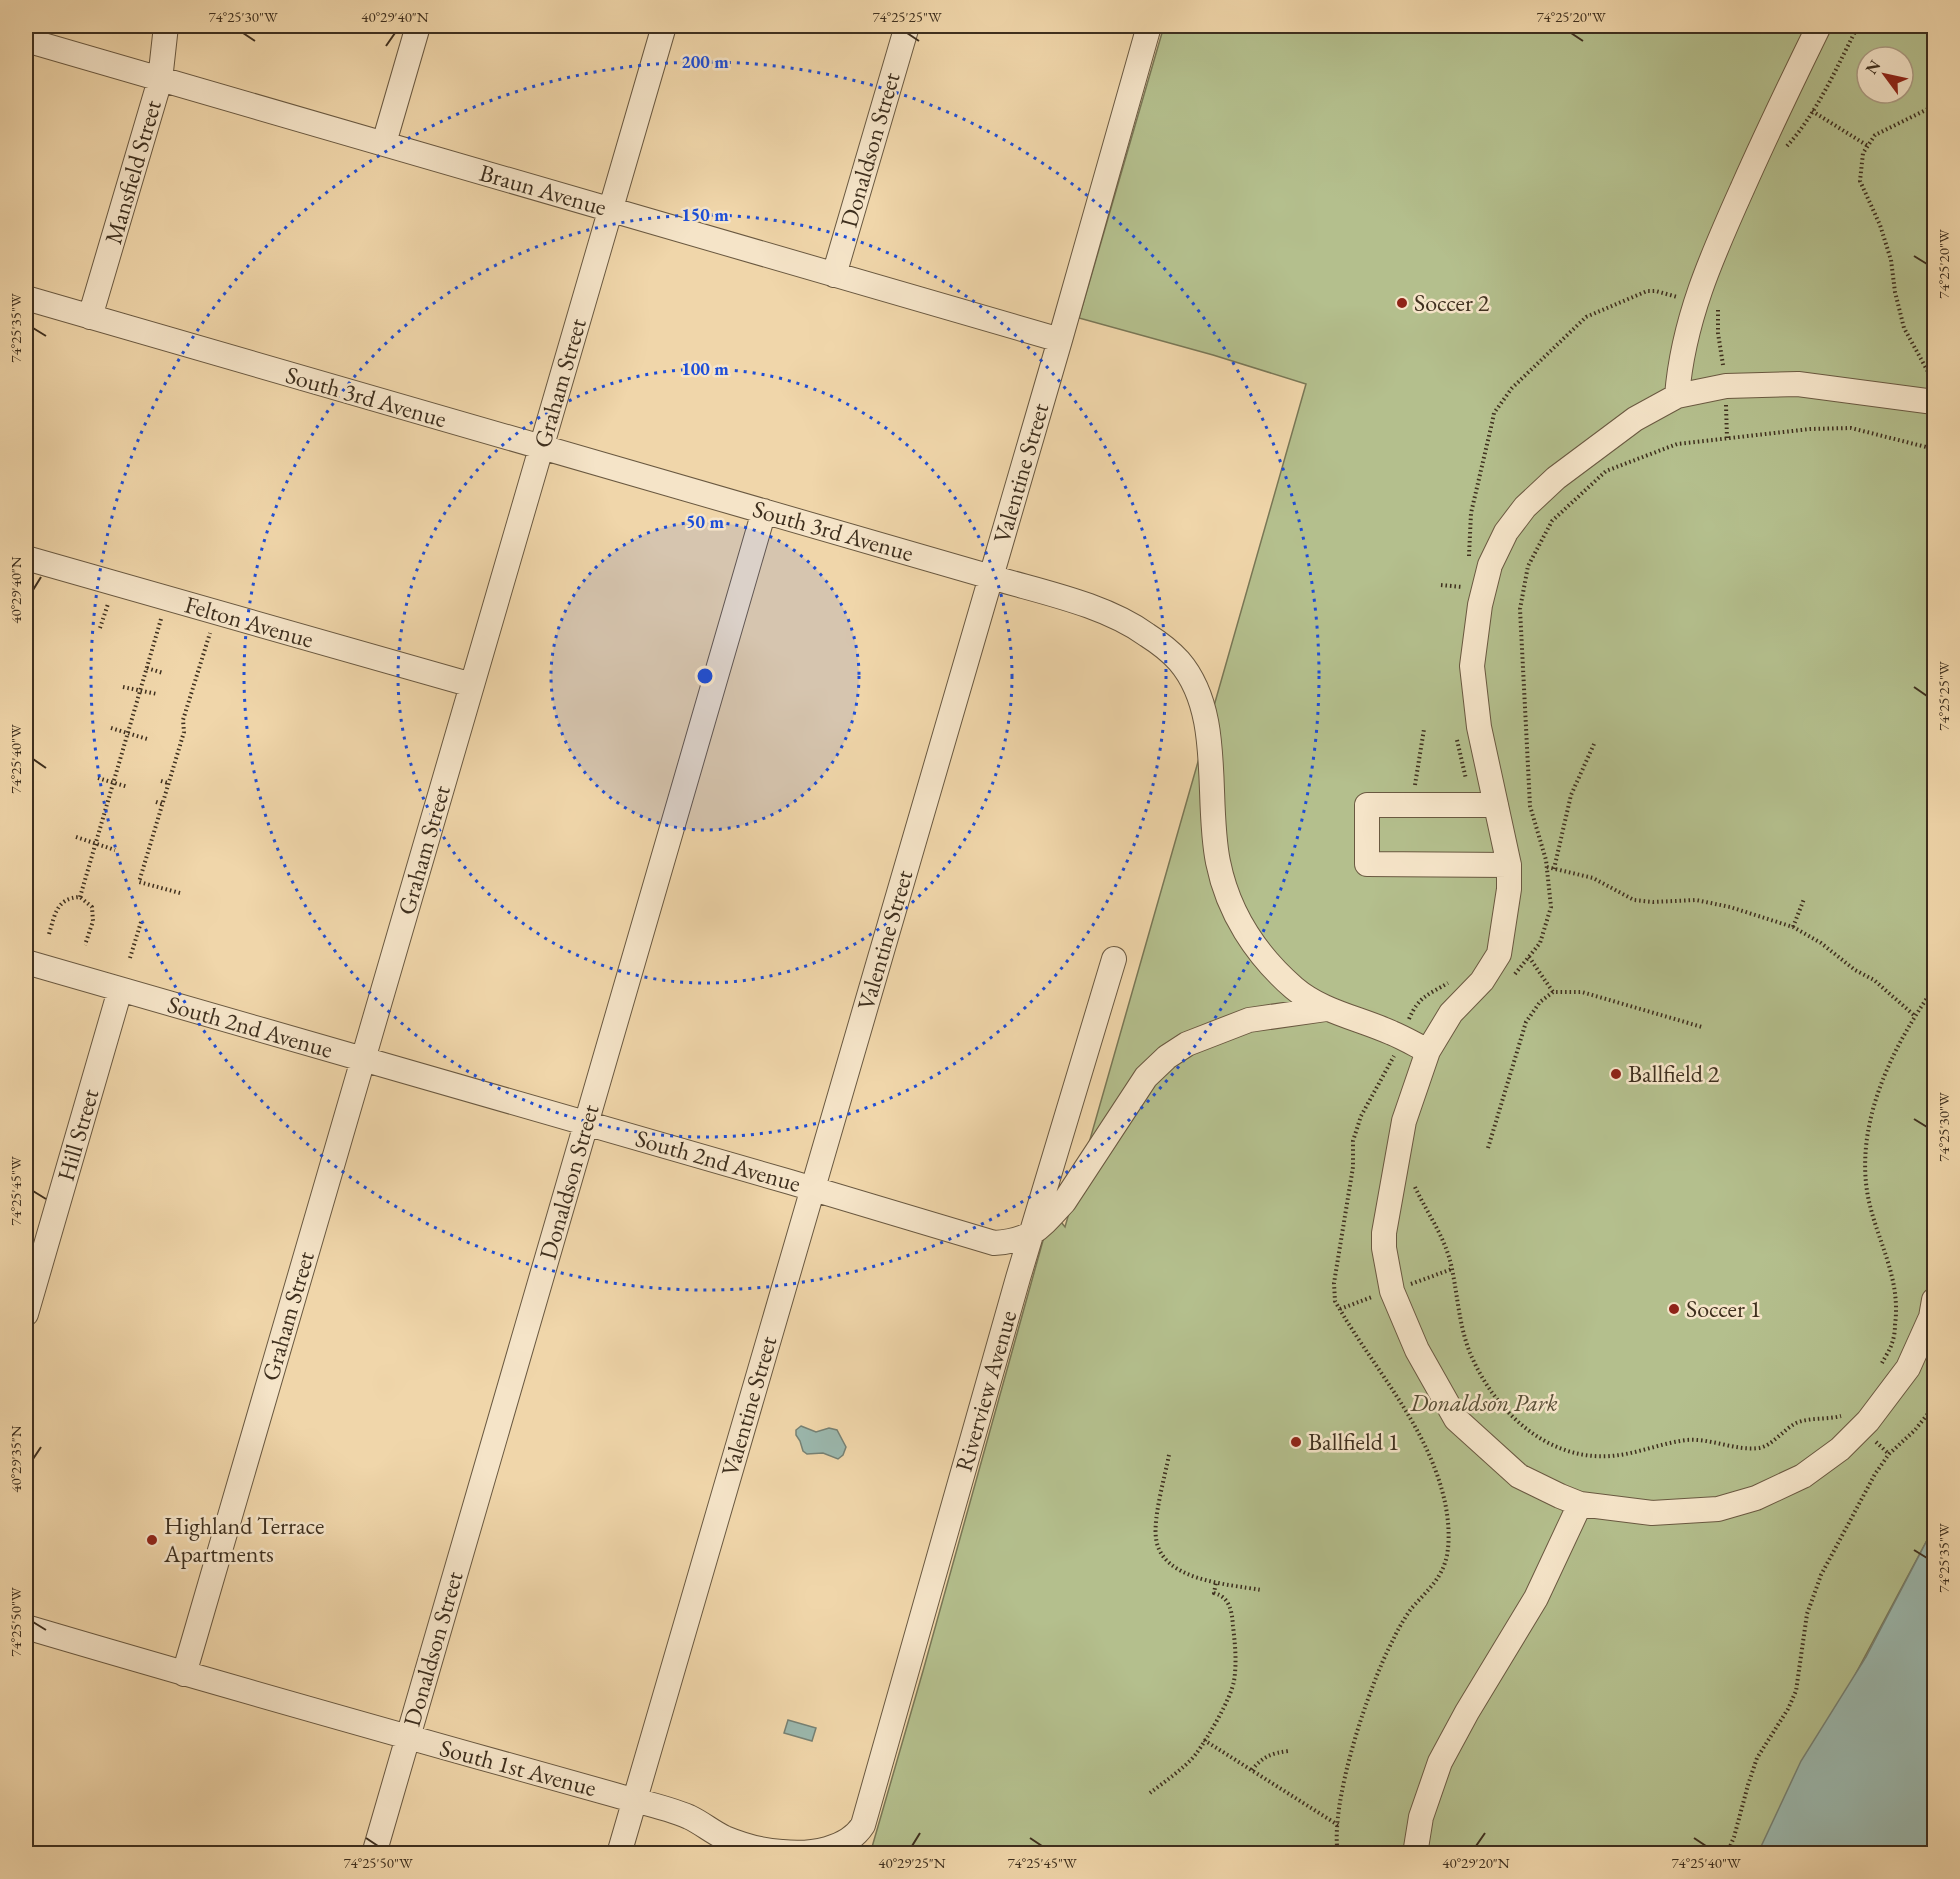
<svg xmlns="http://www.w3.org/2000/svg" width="1960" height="1879" font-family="'EB Garamond',serif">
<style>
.green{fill:#b4bf8d;stroke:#797756;stroke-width:1.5;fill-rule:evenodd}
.water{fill:#9bb8ae;stroke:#768174;stroke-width:1.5}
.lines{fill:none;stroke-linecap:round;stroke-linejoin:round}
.minor-casing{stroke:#6a5941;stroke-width:26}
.path{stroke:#3e2f1e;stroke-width:4;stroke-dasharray:1.5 3;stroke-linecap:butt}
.minor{stroke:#f5e4c8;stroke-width:24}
.ticks{fill:none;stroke:#3e2f1e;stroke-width:2}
.ring{fill:none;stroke:#1d4ed8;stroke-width:3;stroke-dasharray:3 6}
.poi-dot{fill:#8f2418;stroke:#f5e4c8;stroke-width:2}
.labels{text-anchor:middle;stroke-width:5;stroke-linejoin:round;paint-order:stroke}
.street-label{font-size:24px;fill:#3e2f1e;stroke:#f5e4c8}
.poi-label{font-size:24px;fill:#3e2f1e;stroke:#f5e4c8;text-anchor:start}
.park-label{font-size:24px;font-style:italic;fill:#564c34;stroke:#f5e4c8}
.centre{fill:#1d4ed8;stroke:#f5e4c8;stroke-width:3}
.ring-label{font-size:18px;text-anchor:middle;font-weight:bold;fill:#1d4ed8;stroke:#f5e4c8;stroke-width:5;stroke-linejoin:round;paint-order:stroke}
.neatline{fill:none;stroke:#3e2f1e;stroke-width:2}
.ticks-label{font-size:15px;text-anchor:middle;fill:#3e2f1e}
</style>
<rect width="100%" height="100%" fill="#f0d6aa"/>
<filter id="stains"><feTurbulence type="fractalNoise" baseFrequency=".00333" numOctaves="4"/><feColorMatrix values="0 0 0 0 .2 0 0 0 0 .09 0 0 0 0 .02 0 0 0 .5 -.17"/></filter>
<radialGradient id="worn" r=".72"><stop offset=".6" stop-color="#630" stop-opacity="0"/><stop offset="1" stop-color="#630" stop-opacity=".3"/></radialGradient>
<!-- green -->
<path class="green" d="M1164,26H1934V1527L1760,1853L870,1854L923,1671L1049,1219L1061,1222L1065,1227L1306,384L1213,355L1079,318ZM1867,57H1903V93H1867Z"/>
<!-- water -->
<path class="water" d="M801,1426L816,1432L829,1428L837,1430L846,1447L843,1455L838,1459L823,1453L807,1454L803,1451L800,1441L796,1435V1430Z
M1934,1527V1853H1758L1801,1761L1866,1657Z
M788,1720L816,1728L812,1741L784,1733Z"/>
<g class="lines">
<defs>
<path id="minor" d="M26,40L1060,340
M384,143L418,26
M834,275L907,26
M26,298L991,577C1041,592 1104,604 1147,635C1158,642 1170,651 1179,661C1224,713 1205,799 1218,862C1228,912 1256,955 1294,988C1322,1012 1359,1018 1392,1033C1404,1038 1416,1045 1428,1051
M90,317L160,80L166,26
M1677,396C1683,320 1712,256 1743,187C1767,133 1793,79 1819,26
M1934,402L1798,384L1726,386L1677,396L1635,419L1556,478L1525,507L1506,532L1490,565L1480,605L1472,666L1479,727L1509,865V889L1499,954L1482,981L1451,1013L1428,1051L1404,1121L1384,1233V1248L1392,1291L1417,1350L1456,1419L1519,1476L1560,1496L1580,1504L1652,1513L1718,1509L1756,1498L1803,1476L1840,1449L1868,1421L1908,1368L1931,1317L1934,1300
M26,558L472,685
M1496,805H1367V864L1509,865
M26,962L790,1182L994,1243C1031,1241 1040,1228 1064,1202L1146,1077L1167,1057L1187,1044L1249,1020L1326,1009
M26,1314L120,990
M26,1627C222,1685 418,1740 615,1795C639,1802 666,1807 689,1817C702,1823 712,1832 725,1838C742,1845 763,1851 782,1852C810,1855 847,1850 863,1825L1018,1278L1114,959
M184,1674L664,26
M374,1854L764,511
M619,1854L1060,340L1149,26
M1415,1854L1421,1817L1440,1762L1467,1712L1536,1598L1580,1504"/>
</defs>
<!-- minor casing -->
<use href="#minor" class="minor-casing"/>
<!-- path -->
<path class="path" d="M1812,111L1868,146
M1787,146C1818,112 1837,66 1858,26
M1718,310V333L1723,365
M1932,379L1904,328L1895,292L1891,260L1880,225L1860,181L1863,153L1875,135L1934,106
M1726,405L1727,438
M1932,448L1934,422
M1469,556L1471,513L1492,423L1494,413L1512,388L1586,317L1647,291H1656L1677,297
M1441,585L1462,587
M100,628L108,604
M147,668L163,673
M123,687L157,694
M111,728L147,739
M1457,740L1466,779
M98,778L128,787
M161,781L168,783
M1415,785L1424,729
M156,802L162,804
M76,837L115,850
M1547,867L1593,878L1634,900L1653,902L1696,900L1730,907L1793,927L1821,943L1855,970L1874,980L1915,1016
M1554,869L1571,795L1594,744
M180,893L139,882L184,732L183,720L210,633
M80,897L161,619
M1793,927L1804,899
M49,934C55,915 56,898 80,897L92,907L93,921L85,945
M1529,957L1553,992
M130,958L141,922
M1515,974L1540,943L1551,907L1546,860L1530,806L1520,609L1528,566L1552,521L1606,471L1677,444L1810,429L1851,428L1934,449
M1409,1019C1419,996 1428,995 1448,983
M1488,1148L1526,1022L1540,1002L1553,992H1582L1702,1027
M1415,1187C1428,1215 1446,1238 1452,1269C1458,1298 1459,1325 1470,1353C1494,1410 1546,1461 1611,1456C1637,1454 1661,1443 1687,1440C1711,1438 1735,1451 1759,1448C1772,1446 1784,1429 1796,1423C1810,1417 1826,1420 1841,1416
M1411,1284L1452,1269
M1340,1309L1372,1297
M1882,1363C1885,1357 1890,1350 1892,1343C1894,1338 1895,1331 1895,1325C1902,1272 1871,1233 1866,1183C1859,1113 1895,1043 1934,988
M1876,1442L1889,1454
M1169,1455C1165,1476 1153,1518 1156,1538C1161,1581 1228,1584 1261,1590
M1204,1740L1338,1825
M1252,1770C1263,1756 1272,1753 1289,1751
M1150,1793C1164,1782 1185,1768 1196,1754C1208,1737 1230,1701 1234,1681C1237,1662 1235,1644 1233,1626C1232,1612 1230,1597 1214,1593L1216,1582
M1338,1854C1329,1804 1369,1685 1393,1640C1398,1629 1404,1619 1411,1609C1422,1596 1435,1585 1442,1570C1452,1551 1449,1519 1444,1498C1426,1423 1372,1367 1335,1301L1334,1283L1353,1167V1141L1361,1116L1394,1056
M1727,1854L1734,1837L1748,1785L1757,1758L1788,1709L1796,1691L1807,1614L1821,1575L1875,1474L1889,1454L1915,1430L1927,1415L1934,1402"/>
<!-- minor -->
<use href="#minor" class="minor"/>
</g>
<!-- ticks -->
<path class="ticks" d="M243,33L255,41M907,33L919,41M1571,33L1583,41M386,46L395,33M1914,256L1927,264M33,328L46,336M33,590L41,577M1914,687L1927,696M33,759L46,768M1914,1119L1927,1127M33,1191L46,1199M33,1459L41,1447M1914,1550L1927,1558M33,1622L46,1630M366,1838L378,1846M1030,1838L1042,1846M1694,1838L1706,1846M912,1846L920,1833M1476,1846L1485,1833"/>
<!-- distance rings -->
<circle cx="705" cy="676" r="154" fill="#1d4ed8" fill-opacity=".12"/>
<g class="ring">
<circle cx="705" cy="676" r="154"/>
<circle cx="705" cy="676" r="307"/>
<circle cx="705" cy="676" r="461"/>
<circle cx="705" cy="676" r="614"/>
</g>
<!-- markers -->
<g class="poi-dot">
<circle cx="1402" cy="303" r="6"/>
<circle cx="1616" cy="1074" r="6"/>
<circle cx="1674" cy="1309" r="6"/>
<circle cx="1296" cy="1442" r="6"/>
<circle cx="152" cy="1540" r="6"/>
</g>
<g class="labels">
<!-- street labels -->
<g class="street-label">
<text transform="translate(870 150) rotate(-74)" y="8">Donaldson Street</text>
<text transform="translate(133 172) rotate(-74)" y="8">Mansfield Street</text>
<text transform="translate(543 190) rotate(16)" y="8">Braun Avenue</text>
<text transform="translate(560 383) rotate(-74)" y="8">Graham Street</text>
<text transform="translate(366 397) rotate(16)" y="8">South 3rd Avenue</text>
<text transform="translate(1021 473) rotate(-74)" y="8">Valentine Street</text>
<text transform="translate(833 531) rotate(16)" y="8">South 3rd Avenue</text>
<text transform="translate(249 622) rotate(16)" y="8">Felton Avenue</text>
<text transform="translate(424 850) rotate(-74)" y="8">Graham Street</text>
<text transform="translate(885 940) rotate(-74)" y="8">Valentine Street</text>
<text transform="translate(250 1027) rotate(16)" y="8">South 2nd Avenue</text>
<text transform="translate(78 1135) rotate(-74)" y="8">Hill Street</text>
<text transform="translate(718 1161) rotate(16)" y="8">South 2nd Avenue</text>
<text transform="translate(569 1182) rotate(-74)" y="8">Donaldson Street</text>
<text transform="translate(288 1316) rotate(-74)" y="8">Graham Street</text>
<text transform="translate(986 1391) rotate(-74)" y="8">Riverview Avenue</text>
<text transform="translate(749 1406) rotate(-74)" y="8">Valentine Street</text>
<text transform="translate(433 1649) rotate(-74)" y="8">Donaldson Street</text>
<text transform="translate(518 1768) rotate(15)" y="8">South 1st Avenue</text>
</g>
<!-- poi labels -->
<g class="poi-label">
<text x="1414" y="311">Soccer 2</text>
<text x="1628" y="1082">Ballfield 2</text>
<text x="1686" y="1317">Soccer 1</text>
<text x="1308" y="1450">Ballfield 1</text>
<text x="164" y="1534">Highland Terrace<tspan x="164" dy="28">Apartments</tspan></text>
</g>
<!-- park labels -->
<g class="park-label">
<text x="1484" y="1411">Donaldson Park</text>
</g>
</g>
<circle cx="705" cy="676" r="9" class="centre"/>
<g class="ring-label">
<text x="705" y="68">200 m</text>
<text x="705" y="221">150 m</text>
<text x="705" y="375">100 m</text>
<text x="705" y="528">50 m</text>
</g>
<!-- margin -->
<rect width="1960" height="1879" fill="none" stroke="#f0d6aa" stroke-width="66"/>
<!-- north arrow -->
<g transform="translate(1885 75) rotate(303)"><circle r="28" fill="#f5e4c8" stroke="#ac9c84" stroke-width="1.5"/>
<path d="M0-4.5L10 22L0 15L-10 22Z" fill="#8f2418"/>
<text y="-9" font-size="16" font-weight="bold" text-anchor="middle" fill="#3e2f1e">N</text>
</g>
<rect x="33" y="33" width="1894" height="1813" class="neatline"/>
<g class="ticks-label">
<text x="243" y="22">74°25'30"W</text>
<text x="395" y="22">40°29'40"N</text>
<text x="907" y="22">74°25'25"W</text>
<text x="1571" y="22">74°25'20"W</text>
<text transform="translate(1944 264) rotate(-90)" y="5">74°25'20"W</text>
<text transform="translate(16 328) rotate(-90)" y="5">74°25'35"W</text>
<text transform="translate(16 590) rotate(-90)" y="5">40°29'40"N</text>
<text transform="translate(1944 696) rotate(-90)" y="5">74°25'25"W</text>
<text transform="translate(16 759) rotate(-90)" y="5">74°25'40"W</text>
<text transform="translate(1944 1127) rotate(-90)" y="5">74°25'30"W</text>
<text transform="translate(16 1191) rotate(-90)" y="5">74°25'45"W</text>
<text transform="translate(16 1459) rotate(-90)" y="5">40°29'35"N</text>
<text transform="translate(1944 1558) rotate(-90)" y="5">74°25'35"W</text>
<text transform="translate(16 1622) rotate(-90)" y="5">74°25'50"W</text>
<text x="378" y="1868">74°25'50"W</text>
<text x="912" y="1868">40°29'25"N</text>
<text x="1042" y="1868">74°25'45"W</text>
<text x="1476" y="1868">40°29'20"N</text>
<text x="1706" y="1868">74°25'40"W</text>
</g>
<rect width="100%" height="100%" filter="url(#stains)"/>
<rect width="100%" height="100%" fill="url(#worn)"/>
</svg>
